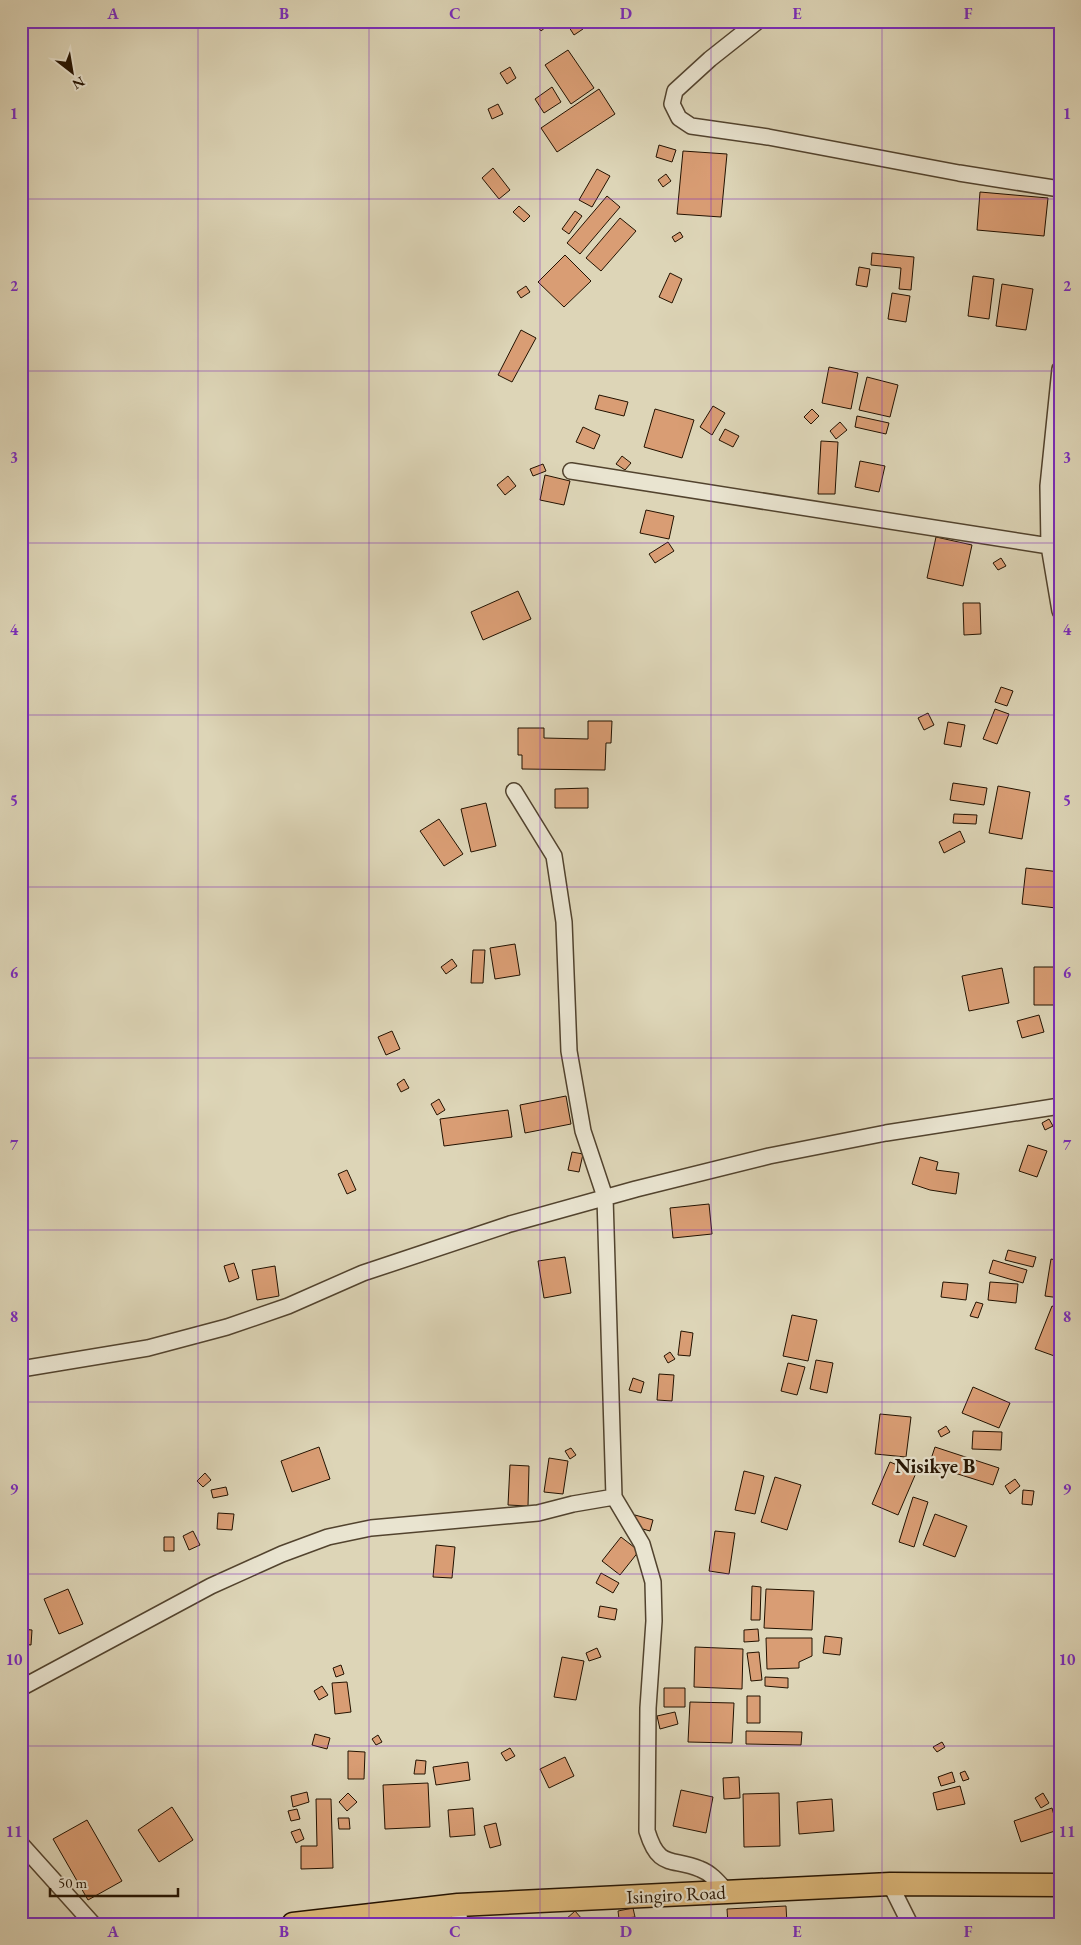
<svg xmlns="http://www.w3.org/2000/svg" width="1081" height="1945" font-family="'EB Garamond',serif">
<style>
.building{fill:#d99d74;stroke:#231200}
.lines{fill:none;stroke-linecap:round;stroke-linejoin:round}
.minor-casing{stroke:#52432e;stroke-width:18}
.primary-casing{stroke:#231200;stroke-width:25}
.minor{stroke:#e9e4d0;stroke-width:15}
.primary{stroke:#deba7c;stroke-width:22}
.grid{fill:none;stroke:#7b2cbf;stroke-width:1;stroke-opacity:0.55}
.labels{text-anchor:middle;stroke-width:4.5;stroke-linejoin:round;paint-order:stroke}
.street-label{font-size:19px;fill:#231200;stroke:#e9e4d0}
.neighbourhood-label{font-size:20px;font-weight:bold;fill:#231200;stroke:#e9e4d0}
.neatline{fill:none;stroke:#7b2cbf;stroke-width:2}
.grid-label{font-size:16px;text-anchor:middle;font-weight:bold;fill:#7b2cbf}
</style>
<rect width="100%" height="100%" fill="#ddd5b7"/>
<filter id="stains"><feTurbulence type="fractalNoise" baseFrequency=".004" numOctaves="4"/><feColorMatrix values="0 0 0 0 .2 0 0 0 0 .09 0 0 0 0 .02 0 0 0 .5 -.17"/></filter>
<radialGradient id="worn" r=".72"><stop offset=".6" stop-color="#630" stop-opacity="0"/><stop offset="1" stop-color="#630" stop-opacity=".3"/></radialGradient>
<!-- building -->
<path class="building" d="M544,21L547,26L541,31L534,22Z
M573,21H578L583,29L574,35L567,24Z
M568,50L594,88L571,104L545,65Z
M510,67L516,78L507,84L500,73Z
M552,87L561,102L544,113L535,99Z
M599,89L615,114L557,152L541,128Z
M498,104L503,114L492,119L488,109Z
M659,145L676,150L672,162L656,157Z
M683,151L727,154L721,217L677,214Z
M493,168L510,190L499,199L482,178Z
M597,169L610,176L592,207L579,200Z
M666,174L671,181L663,187L658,180Z
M980,192L1048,198L1044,236L977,230Z
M607,196L620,207L580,254L567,243Z
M519,206L530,216L524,222L513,212Z
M575,211L582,216L569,234L562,229Z
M620,218L636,231L601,271L586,258Z
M680,232L683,237L675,242L672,237Z
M872,253L914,257L911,290L899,289L901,268L871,265Z
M565,255L591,281L564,307L538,282Z
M859,267L870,269L867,287L856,285Z
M670,273L682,279L672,303L659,297Z
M973,276L994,279L989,319L968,316Z
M1002,284L1033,289L1026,330L996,326Z
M526,286L530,292L521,298L517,292Z
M892,293L910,296L906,322L888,319Z
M521,330L536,338L512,382L498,375Z
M829,367L858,373L851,409L822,403Z
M867,377L898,385L890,417L859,410Z
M599,395L628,402L624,416L595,409Z
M713,406L725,413L712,435L700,427Z
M655,409L694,420L682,458L644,447Z
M812,409L819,416L811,424L804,417Z
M857,416L889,423L886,434L855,427Z
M840,422L847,430L836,439L830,431Z
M583,427L600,435L594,449L576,442Z
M725,429L739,436L733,447L719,440Z
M821,441L838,442L835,494H818Z
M622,456L631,463L625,470L616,464Z
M860,461L885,466L879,492L855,487Z
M543,464L546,471L533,476L530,469Z
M545,475L570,481L564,505L540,500Z
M508,476L516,486L505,495L497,485Z
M646,510L674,516L669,539L640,533Z
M936,537L972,545L963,586L927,578Z
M668,542L674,551L655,563L649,554Z
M1001,558L1006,566L998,570L993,563Z
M518,591L531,619L483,640L471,612Z
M963,603H980L981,634L964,635Z
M1001,687L1013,691L1007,706L995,702Z
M995,709L1009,714L997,744L983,739Z
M928,713L934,725L924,730L918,718Z
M588,721H612L611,743H606L605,770L522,769V755H518V728H544V738L588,739Z
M948,722L965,725L961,747L944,744Z
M953,783L987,788L984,805L950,800Z
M998,786L1030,792L1022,839L989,833Z
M588,788V808H555V789Z
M486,803L496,846L471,852L461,809Z
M954,814L977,815L976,824L953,823Z
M439,819L463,854L444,866L420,831Z
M960,831L965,842L944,853L939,842Z
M1026,868L1060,872L1056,908L1022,904Z
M515,944L520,975L495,979L490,948Z
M473,950H485L483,983H471Z
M452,959L457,966L446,974L441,967Z
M1034,967H1059V1005H1034Z
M1002,968L1009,1003L969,1011L962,976Z
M1039,1015L1044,1032L1022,1038L1017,1021Z
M392,1031L400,1049L386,1055L378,1037Z
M404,1079L409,1088L401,1092L397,1084Z
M566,1096L571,1124L525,1133L520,1105Z
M439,1099L445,1110L437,1115L431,1104Z
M508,1110L512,1137L444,1146L440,1119Z
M1049,1119L1053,1126L1045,1130L1042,1123Z
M1028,1145L1047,1151L1037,1177L1019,1171Z
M572,1152L583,1154L579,1172L568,1170Z
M920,1157L938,1162L936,1170L959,1173L956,1194L930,1190L912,1184Z
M347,1170L356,1190L347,1194L338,1174Z
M709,1204L712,1234L673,1238L670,1208Z
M1008,1250L1036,1257L1033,1267L1005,1260Z
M565,1257L571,1293L544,1298L538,1261Z
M1051,1259L1060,1261V1298L1045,1296Z
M993,1260L1027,1270L1023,1283L989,1273Z
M234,1263L239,1278L229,1282L224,1266Z
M275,1266L279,1296L257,1300L252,1270Z
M943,1282L968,1284L966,1300L941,1297Z
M990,1282L1018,1284L1016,1303L988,1300Z
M976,1302L983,1304L978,1318L970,1316Z
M1052,1306L1060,1309V1358L1035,1349Z
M792,1315L817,1320L808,1361L783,1356Z
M681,1331L693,1333L690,1356L678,1355Z
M670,1352L675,1359L668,1363L664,1356Z
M816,1360L833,1363L827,1393L810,1389Z
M788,1363L805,1367L797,1395L781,1391Z
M659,1374L674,1375L672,1401L657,1400Z
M633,1378L644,1382L641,1393L629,1390Z
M973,1387L1010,1403L999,1428L962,1413Z
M880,1414L911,1417L906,1457L875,1454Z
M946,1426L950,1432L941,1437L938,1431Z
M973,1431L1002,1432L1001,1450L972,1449Z
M319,1447L330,1479L292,1492L281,1461Z
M935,1447L999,1468L993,1485L929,1465Z
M571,1448L576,1455L570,1459L565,1451Z
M549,1458L568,1461L563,1494L544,1492Z
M890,1462L916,1473L898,1515L872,1504Z
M510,1465L529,1466L528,1506L508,1505Z
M744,1471L764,1476L755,1514L735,1510Z
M205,1473L211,1480L203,1487L197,1481Z
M775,1477L801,1485L787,1530L761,1522Z
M1015,1479L1020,1486L1010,1494L1005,1486Z
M226,1487L228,1495L213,1498L211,1490Z
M1023,1490L1034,1491L1032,1505L1022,1504Z
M913,1497L928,1502L914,1547L899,1542Z
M218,1513L234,1514L232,1530L217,1529Z
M935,1514L967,1526L955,1557L923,1545Z
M635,1515L653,1520L650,1531L632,1526Z
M193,1531L200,1545L189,1550L183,1536Z
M715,1531L735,1533L729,1574L709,1571Z
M164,1537H174V1551H164Z
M621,1537L639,1551L620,1575L602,1561Z
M436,1545L455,1547L452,1578L433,1577Z
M601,1573L619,1583L613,1593L596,1583Z
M752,1586L761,1587L760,1620H751Z
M68,1589L83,1624L59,1634L44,1599Z
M766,1589L814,1591L812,1630L764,1628Z
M600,1606L617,1609L615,1620L598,1617Z
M21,1609H28V1622H21Z
M21,1629L32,1630L31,1645L21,1644Z
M758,1629L759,1641L744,1642V1630Z
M825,1636L842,1638L840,1655L823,1653Z
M766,1638H812V1656L799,1662V1668L767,1669Z
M695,1647L743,1649L742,1689L694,1687Z
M597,1648L601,1657L589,1661L586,1653Z
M759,1652L762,1680L751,1681L747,1653Z
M562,1657L584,1661L576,1700L554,1697Z
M341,1665L344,1674L336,1677L333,1668Z
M765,1677L788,1678V1688L765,1686Z
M347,1682L351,1712L335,1714L332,1683Z
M322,1686L328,1695L319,1700L314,1691Z
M664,1688H685V1707H664Z
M747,1696H760V1723H747Z
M690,1702L734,1703L732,1743L688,1742Z
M675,1712L678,1724L660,1729L657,1716Z
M746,1731L802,1732L801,1745L746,1744Z
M315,1734L330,1738L327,1749L312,1745Z
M378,1735L382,1742L376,1745L372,1739Z
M942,1742L945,1747L937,1752L933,1747Z
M510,1748L515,1756L506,1761L501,1753Z
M348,1751L365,1752L364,1779H348Z
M565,1757L574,1776L549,1788L540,1769Z
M416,1760L426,1761L425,1774H414Z
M1060,1761V1774L1055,1763Z
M468,1762L470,1780L436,1785L433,1767Z
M965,1771L969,1779L963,1781L960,1773Z
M952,1772L955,1782L941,1786L938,1777Z
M739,1777L740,1798L724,1799L723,1778Z
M428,1783L430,1827L385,1829L383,1785Z
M960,1786L965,1804L937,1810L933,1793Z
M681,1790L713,1797L706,1833L673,1826Z
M307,1792L309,1802L293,1807L291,1796Z
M348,1793L357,1802L347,1811L339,1802Z
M779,1793L780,1846L744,1847L743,1794Z
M1043,1793L1049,1803L1041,1808L1035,1798Z
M316,1799H331L333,1868L301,1869V1846H317Z
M832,1799L834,1831L799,1834L797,1802Z
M172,1807L193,1840L159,1862L138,1830Z
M473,1808L475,1835L450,1837L448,1810Z
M1052,1808L1058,1830L1021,1842L1014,1821Z
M297,1809L300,1819L291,1821L288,1811Z
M338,1818H349L350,1829H339Z
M87,1820L122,1881L88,1900L53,1839Z
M496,1823L501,1845L490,1848L484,1826Z
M300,1829L304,1839L296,1843L291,1832Z
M786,1906L787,1924H728L727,1909Z
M633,1908L635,1917L619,1919L618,1911Z
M575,1911L582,1919L576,1924H568L565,1920Z"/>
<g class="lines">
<defs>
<path id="minor" d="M758,21L710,59L675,91L672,104L679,118L691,126L768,137L959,173L1060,189
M1060,21V22
M1060,369L1048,486L1049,546L1060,611
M571,471L1049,546
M514,791L554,856L564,922L569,1051L583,1131L605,1197L614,1497
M21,1369L148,1348L227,1327L288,1306L363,1273L510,1224L636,1189L769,1156L886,1133L1060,1106
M21,1688L211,1586L282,1554L328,1537L371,1528L538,1513L573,1504L614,1497L642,1544L653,1582L654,1621L648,1708L647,1831C659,1870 671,1857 700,1869C711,1873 719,1883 727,1892
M21,1844L93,1924
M890,1884L910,1924
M458,1905L460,1924"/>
<path id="primary" d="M293,1924L458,1905L890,1884L1060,1885"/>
</defs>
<!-- minor casing -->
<use href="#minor" class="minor-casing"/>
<!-- primary casing -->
<use href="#primary" class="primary-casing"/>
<!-- minor -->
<use href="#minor" class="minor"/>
<!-- primary -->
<use href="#primary" class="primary"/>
</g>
<!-- grid -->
<path class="grid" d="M198,21V1924M369,21V1924M540,21V1924M711,21V1924M882,21V1924M21,199H1060M21,371H1060M21,543H1060M21,715H1060M21,887H1060M21,1058H1060M21,1230H1060M21,1402H1060M21,1574H1060M21,1746H1060"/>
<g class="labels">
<!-- street labels -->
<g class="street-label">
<text transform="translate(676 1894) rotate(-3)" y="7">Isingiro Road</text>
</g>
<!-- neighbourhood labels -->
<g class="neighbourhood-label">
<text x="935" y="1473">Nisikye B</text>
</g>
</g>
<!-- margin -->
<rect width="1081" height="1945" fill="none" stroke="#ddd5b7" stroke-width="55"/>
<!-- north arrow -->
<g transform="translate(72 72) rotate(149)" stroke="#e9e4d0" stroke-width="4" paint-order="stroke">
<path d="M0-4L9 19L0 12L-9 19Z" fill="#231200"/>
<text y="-8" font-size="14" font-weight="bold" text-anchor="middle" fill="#231200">N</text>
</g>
<!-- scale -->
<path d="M50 1888v8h128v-8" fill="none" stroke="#231200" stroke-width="2.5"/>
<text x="58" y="1888" font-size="15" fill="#231200" stroke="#e9e4d0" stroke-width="4" paint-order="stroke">50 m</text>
<rect x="28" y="28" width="1026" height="1890" class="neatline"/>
<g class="grid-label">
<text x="113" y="19">A</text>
<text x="284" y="19">B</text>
<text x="455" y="19">C</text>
<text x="626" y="19">D</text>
<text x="797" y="19">E</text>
<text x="968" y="19">F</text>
<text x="14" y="119">1</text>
<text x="1067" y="119">1</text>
<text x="14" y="291">2</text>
<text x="1067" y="291">2</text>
<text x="14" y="463">3</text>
<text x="1067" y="463">3</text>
<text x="14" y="635">4</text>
<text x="1067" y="635">4</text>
<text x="14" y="806">5</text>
<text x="1067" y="806">5</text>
<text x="14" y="978">6</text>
<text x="1067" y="978">6</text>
<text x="14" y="1150">7</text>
<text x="1067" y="1150">7</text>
<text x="14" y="1322">8</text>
<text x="1067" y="1322">8</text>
<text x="14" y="1494">9</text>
<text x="1067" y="1494">9</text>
<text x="14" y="1665">10</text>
<text x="1067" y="1665">10</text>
<text x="14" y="1837">11</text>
<text x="1067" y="1837">11</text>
<text x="113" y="1937">A</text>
<text x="284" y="1937">B</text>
<text x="455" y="1937">C</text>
<text x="626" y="1937">D</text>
<text x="797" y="1937">E</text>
<text x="968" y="1937">F</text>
</g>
<rect width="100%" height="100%" filter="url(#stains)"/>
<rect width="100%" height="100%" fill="url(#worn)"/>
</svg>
